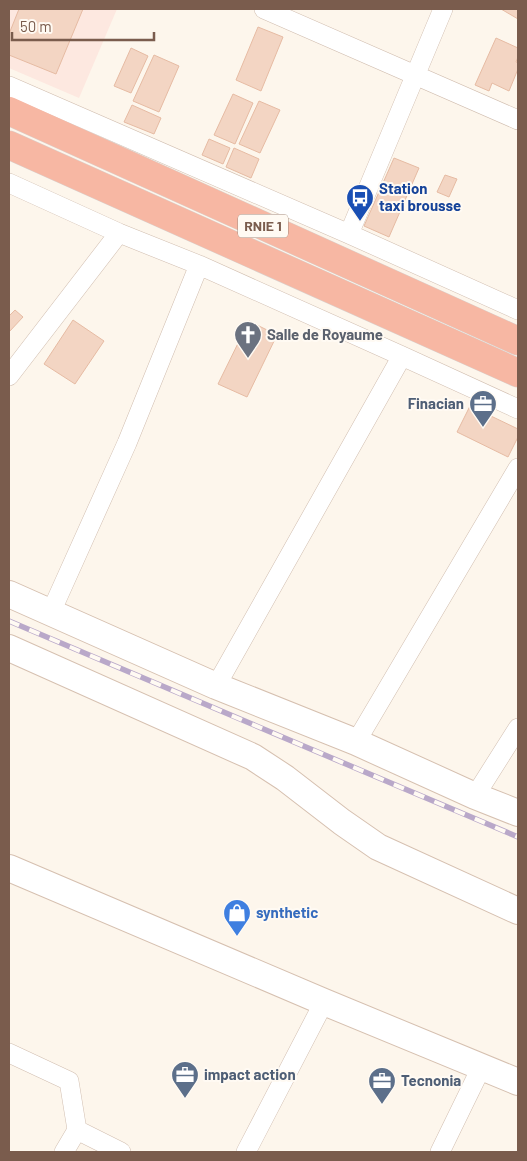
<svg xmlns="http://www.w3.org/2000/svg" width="527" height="1161" font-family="Barlow,sans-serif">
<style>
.commercial{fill:#fde8e0}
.building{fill:#f3d5c3;stroke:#e6bba3}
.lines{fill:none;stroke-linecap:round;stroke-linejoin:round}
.street-casing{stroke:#d1beb0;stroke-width:20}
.secondary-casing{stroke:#d6c0b0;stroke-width:28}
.highway-casing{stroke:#dad1cd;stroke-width:29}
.street{stroke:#fff;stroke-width:19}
.secondary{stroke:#fff;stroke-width:26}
.highway{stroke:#f7b7a3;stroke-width:28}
.rail-casing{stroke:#b9a8c9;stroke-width:5.5}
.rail{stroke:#fffaf3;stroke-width:4;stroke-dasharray:11;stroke-linecap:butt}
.labels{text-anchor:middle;stroke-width:4;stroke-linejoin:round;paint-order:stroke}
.shield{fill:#fffaf3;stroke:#a28b7f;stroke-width:1}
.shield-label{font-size:14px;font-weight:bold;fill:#7a5c4d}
.transit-label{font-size:15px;font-weight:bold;fill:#164399;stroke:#fffaf3;text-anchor:start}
.worship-label{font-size:15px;font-weight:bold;fill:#5b616d;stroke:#fffaf3;text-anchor:start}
.service-label{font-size:15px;font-weight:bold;fill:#4e5e75;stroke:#fffaf3;text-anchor:start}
.shop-label{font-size:15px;font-weight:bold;fill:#366cbe;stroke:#fffaf3;text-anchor:start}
</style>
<rect width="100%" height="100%" fill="#fdf6ec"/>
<!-- commercial -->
<path class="commercial" d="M9,9H117L79,98L9,68Z"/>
<!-- building -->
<path class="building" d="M19,9H83L56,74L9,55V34Z
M501,9H518V19Z
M258,27L283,37L261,91L236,80Z
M496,38L518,48V57L516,62L518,63V69L509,91L492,83L489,91L475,85Z
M131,48L148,56L131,93L114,86Z
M154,55L179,66L159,112L133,101Z
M233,94L253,103L235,144L214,135Z
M259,101L280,110L260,153L239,144Z
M132,105L161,118L154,134L124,122Z
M209,139L230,148L223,164L202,155Z
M234,148L259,159L251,178L226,167Z
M394,158L419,168L389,237L364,226Z
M445,175L457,179L449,197L437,192Z
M15,310L23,317L9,332V316Z
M73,320L104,341L75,384L44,364Z
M249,321L277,335L247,397L218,384Z
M470,406L518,429V437L508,457L457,432Z"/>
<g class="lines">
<defs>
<path id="street" d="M264,9L518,120
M9,86L349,234L518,310
M9,183L119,233L199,265L402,356L518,409
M349,234L443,9
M9,376L119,233
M51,612L127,443L199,265
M216,686L402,356
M356,742L518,468
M475,796L518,728
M9,1053L69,1081L77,1130L121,1152
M64,1152L77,1130
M246,1152L324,1002
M440,1152L481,1068"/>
<path id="secondary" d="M9,594L216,686L356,742L475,796L518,813
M9,648L253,757L285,778L342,822L378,847L518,911
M9,868L324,1002L518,1082"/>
<path id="highway" d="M9,111L518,341
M9,145L518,373"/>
</defs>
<!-- street casing -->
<use href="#street" class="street-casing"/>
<!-- secondary casing -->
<use href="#secondary" class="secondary-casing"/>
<!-- highway casing -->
<use href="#highway" class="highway-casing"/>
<!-- street -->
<use href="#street" class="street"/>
<!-- secondary -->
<use href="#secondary" class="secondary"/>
<!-- highway -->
<use href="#highway" class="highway"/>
<defs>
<path id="rail" d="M9,621L518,837"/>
</defs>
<!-- rail casing -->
<use href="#rail" class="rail-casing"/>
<!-- rail -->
<use href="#rail" class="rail"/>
</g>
<!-- icons -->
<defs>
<symbol id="bus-pin" viewBox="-11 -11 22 30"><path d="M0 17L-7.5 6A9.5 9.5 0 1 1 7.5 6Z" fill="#1a4fb4" stroke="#fffaf3"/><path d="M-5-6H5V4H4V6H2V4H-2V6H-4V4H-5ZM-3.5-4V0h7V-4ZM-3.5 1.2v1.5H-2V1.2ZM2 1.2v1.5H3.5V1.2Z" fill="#fff"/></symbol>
<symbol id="church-pin" viewBox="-11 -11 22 30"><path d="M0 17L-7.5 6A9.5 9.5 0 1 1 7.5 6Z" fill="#6b7280" stroke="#fffaf3"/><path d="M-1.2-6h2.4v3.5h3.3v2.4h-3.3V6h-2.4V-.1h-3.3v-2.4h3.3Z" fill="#fff"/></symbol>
<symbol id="office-pin" viewBox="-11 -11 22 30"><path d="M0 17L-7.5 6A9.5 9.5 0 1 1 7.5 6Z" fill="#5c6f8a" stroke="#fffaf3"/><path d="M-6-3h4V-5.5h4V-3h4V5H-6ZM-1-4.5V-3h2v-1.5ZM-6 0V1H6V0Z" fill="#fff"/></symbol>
<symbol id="shop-pin" viewBox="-11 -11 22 30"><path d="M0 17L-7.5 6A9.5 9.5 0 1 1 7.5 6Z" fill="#3f7fe0" stroke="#fffaf3"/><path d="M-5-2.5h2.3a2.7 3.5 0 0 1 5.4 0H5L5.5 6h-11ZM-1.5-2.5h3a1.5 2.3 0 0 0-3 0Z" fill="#fff"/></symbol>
</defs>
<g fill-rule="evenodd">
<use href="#bus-pin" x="344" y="182" width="32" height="43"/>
<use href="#church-pin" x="232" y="319" width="32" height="43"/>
<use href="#office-pin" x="467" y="388" width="32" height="43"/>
<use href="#shop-pin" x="221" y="897" width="32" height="43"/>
<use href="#office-pin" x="169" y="1059" width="32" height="43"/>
<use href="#office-pin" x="366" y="1065" width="32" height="43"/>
</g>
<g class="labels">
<!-- shield labels -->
<rect class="shield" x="238" y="214.5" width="50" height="23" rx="4"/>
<g class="shield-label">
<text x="263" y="231">RNIE 1</text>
</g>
<!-- transit labels -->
<g class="transit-label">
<text x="379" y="194">Station<tspan x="379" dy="17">taxi brousse</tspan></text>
</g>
<!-- worship labels -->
<g class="worship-label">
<text x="267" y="340">Salle de Royaume</text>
</g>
<!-- service labels -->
<g class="service-label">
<text x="464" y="409" text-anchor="end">Finacian</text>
<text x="204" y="1080">impact action</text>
<text x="401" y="1086">Tecnonia</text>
</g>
<!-- shop labels -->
<g class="shop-label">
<text x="256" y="918">synthetic</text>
</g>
</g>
<!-- border -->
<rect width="527" height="1161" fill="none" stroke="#7a5c4d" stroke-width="20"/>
<!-- scale -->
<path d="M12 32v8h142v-8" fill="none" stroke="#7a5c4d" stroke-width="2.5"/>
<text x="20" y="32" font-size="15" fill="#7a5c4d" stroke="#fffaf3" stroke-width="4" paint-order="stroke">50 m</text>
</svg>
